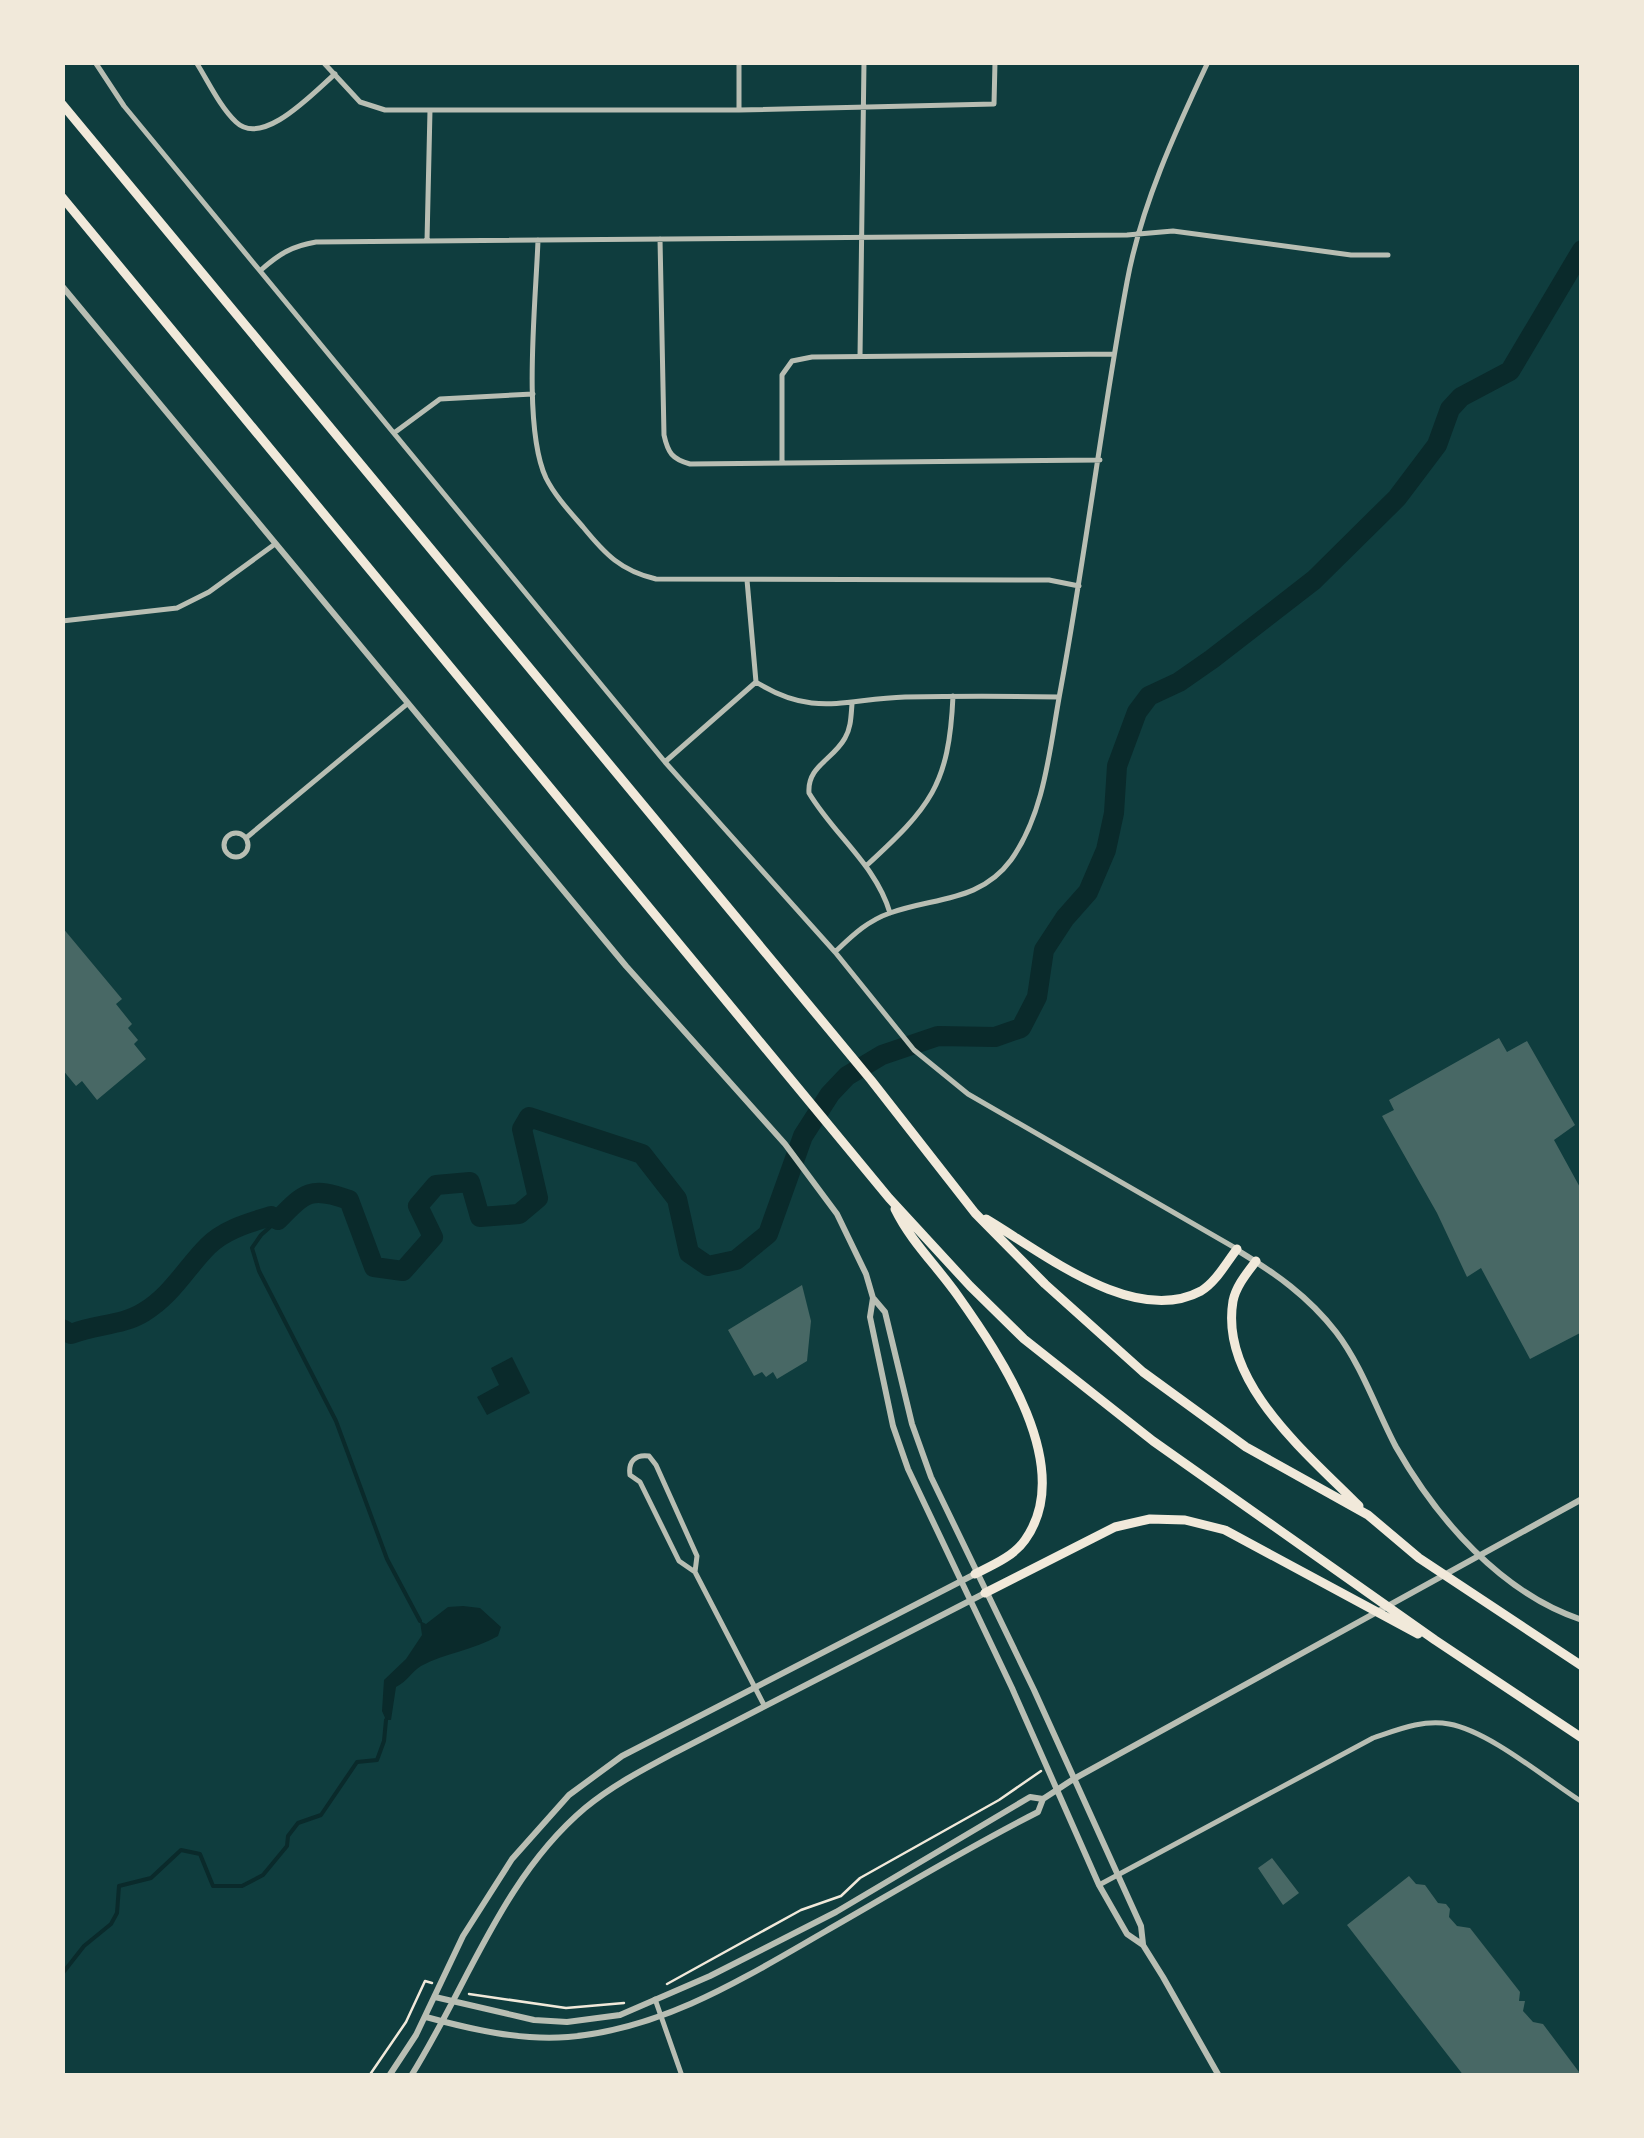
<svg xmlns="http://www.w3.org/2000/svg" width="1644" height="2138" font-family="Montserrat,sans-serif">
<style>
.water{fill:#0a2a2b}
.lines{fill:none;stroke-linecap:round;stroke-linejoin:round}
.stream{stroke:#0a2a2b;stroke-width:4}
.river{stroke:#0a2a2b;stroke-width:20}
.building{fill:#486865}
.path{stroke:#f1e9da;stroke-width:2.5}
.minor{stroke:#b8beb3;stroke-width:5}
.tertiary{stroke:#b8beb3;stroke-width:6}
.motorway{stroke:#f1e9da;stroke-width:9}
</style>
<rect width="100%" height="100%" fill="#0f3d3e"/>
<!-- water -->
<path class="water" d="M512,1357L530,1393L487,1415L477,1397L499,1385L491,1368Z
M463,1606L480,1608L501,1627L498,1636C474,1650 445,1653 421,1666C411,1672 408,1681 396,1687L391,1720H386L382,1711L384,1680L406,1659L422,1635L420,1621L426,1624L448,1607Z"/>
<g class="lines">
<!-- stream -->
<path class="stream" d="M278,1220L261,1235L252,1248L259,1271L336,1421L387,1559L420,1621
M62,1974L84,1946L111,1924L117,1913L119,1886L151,1878L181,1850L200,1854L213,1886H242L263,1875L287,1846L288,1836L298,1823L321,1815L357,1762L377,1760L384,1741L386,1720"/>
<!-- river -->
<path class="river" d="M62,1329L71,1334C95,1324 122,1326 144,1312C172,1295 186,1268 208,1246C225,1229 249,1223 271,1216L278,1220C305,1192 311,1186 349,1200L374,1267L403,1271L433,1237L418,1206L436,1185L470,1182L480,1217L519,1214L538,1198L522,1129L529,1117L642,1154L677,1199L689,1253L708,1266L736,1260L768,1234L803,1136L830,1094L847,1076L882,1055L938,1036L995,1037L1021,1028L1037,997L1044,950L1065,918L1088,892L1106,850L1114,813L1117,766L1137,712L1149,696L1179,682L1212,659L1314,580L1397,498L1437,445L1450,409L1461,397L1510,371L1582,250"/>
</g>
<!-- building -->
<path class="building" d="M62,927L122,999L116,1004L132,1024L128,1028L138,1040L134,1044L146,1059L97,1100L82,1081L76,1086L62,1069Z
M1499,1038L1507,1052L1527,1041L1575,1125L1554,1140L1582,1191V1332L1530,1359L1481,1268L1467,1277L1437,1213L1382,1116L1394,1110L1389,1100Z
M802,1285L811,1321L807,1361L777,1379L773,1372L766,1377L762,1372L754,1376L728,1330Z
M1272,1858L1299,1893L1283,1905L1258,1868Z
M1409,1876L1416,1884L1425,1885L1438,1903L1446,1904L1450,1909L1449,1917L1457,1926L1470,1928L1520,1992L1519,2001H1525L1523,2011L1533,2022L1543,2024L1582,2076H1464L1347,1925Z"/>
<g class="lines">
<!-- path -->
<path class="path" d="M667,1984L801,1910L841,1896L860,1878L999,1800L1041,1771
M469,1994L566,2008L624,2003
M369,2076L406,2022L425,1981L432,1983"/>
<!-- minor -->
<path class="minor" d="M95,62L124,106L665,762L835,952L914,1050L968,1094L1237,1249
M196,62C208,81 220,107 236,122C263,148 314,92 335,74
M323,62L360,102L385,110H739L994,104L995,62
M739,110V62
M660,239L664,435C668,453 672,459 690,464L1100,460
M538,240C536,300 522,427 546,478C555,496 570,512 583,527C605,554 621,571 656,579L1049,580L1079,586
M427,241L430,110
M261,270C279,254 292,246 316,242L1127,235L1173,231L1351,255H1388
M860,357L864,62
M394,433L440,399L533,394
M782,463V375L792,361L812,357L1113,354
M62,621L177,608L209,592L275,544
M756,682C814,718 844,699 905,697C956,696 1008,696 1059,697
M852,704C851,716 851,728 845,738C833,760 807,766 809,793C834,835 876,865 890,913
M666,761L756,682L747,580
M224 845a12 12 0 1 1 24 0a12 12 0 1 1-24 0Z
M246,838L407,704
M866,866C930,807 949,786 953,696
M835,952C852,936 867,921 890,913C935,897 980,902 1011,860C1046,811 1050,744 1061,687C1086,552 1102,416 1127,282C1141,206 1175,132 1208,62
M695,1572L697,1556L656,1465L649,1456C635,1454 628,1462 630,1475L640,1482L679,1561L695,1572L764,1705
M1099,1885L1373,1738C1397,1730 1423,1719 1449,1724C1489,1731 1546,1779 1582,1802
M655,1999L682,2076"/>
<!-- tertiary -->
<path class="tertiary" d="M62,286L626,966L785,1144L837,1214L866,1274L873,1298L870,1317L893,1426L908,1469L1012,1688L1099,1885L1127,1934L1143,1945L1163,1977L1219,2076
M1237,1250C1275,1273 1308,1296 1336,1332C1362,1366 1376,1409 1396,1447C1437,1519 1501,1593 1582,1620
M874,1299L885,1312L912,1424L931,1477L1034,1690L1141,1926L1143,1944
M435,1997L534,2020L567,2022L620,2015L710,1976L836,1912L1030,1797L1043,1799
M426,2017C470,2029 521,2041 568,2037C664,2029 744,1978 826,1931C896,1891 965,1849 1038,1812L1043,1799L1072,1780L1582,1499
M389,2076L416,2035L463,1936L512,1859L569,1795L622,1756L975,1574
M411,2076C467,1987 502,1878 585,1808C613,1785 644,1769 676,1752L985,1593"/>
<!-- motorway -->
<path class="motorway" d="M62,104L871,1080L975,1213L1045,1284L1143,1372L1246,1447L1368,1515L1419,1558L1582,1666
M62,197L889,1198L970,1286L1024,1339L1153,1441L1435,1640L1582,1738
M895,1209C911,1242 937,1266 958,1296C999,1354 1077,1467 1025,1540C1014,1556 993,1565 975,1574
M986,1219C1042,1252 1134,1327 1201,1291C1216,1282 1226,1263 1237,1249
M1256,1261C1247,1273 1236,1286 1233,1301C1219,1383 1309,1455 1359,1506
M985,1593L1115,1527L1150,1519L1185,1520L1225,1530L1418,1634"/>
</g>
<!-- border -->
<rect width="1644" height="2138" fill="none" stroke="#f1e9da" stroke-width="130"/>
</svg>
